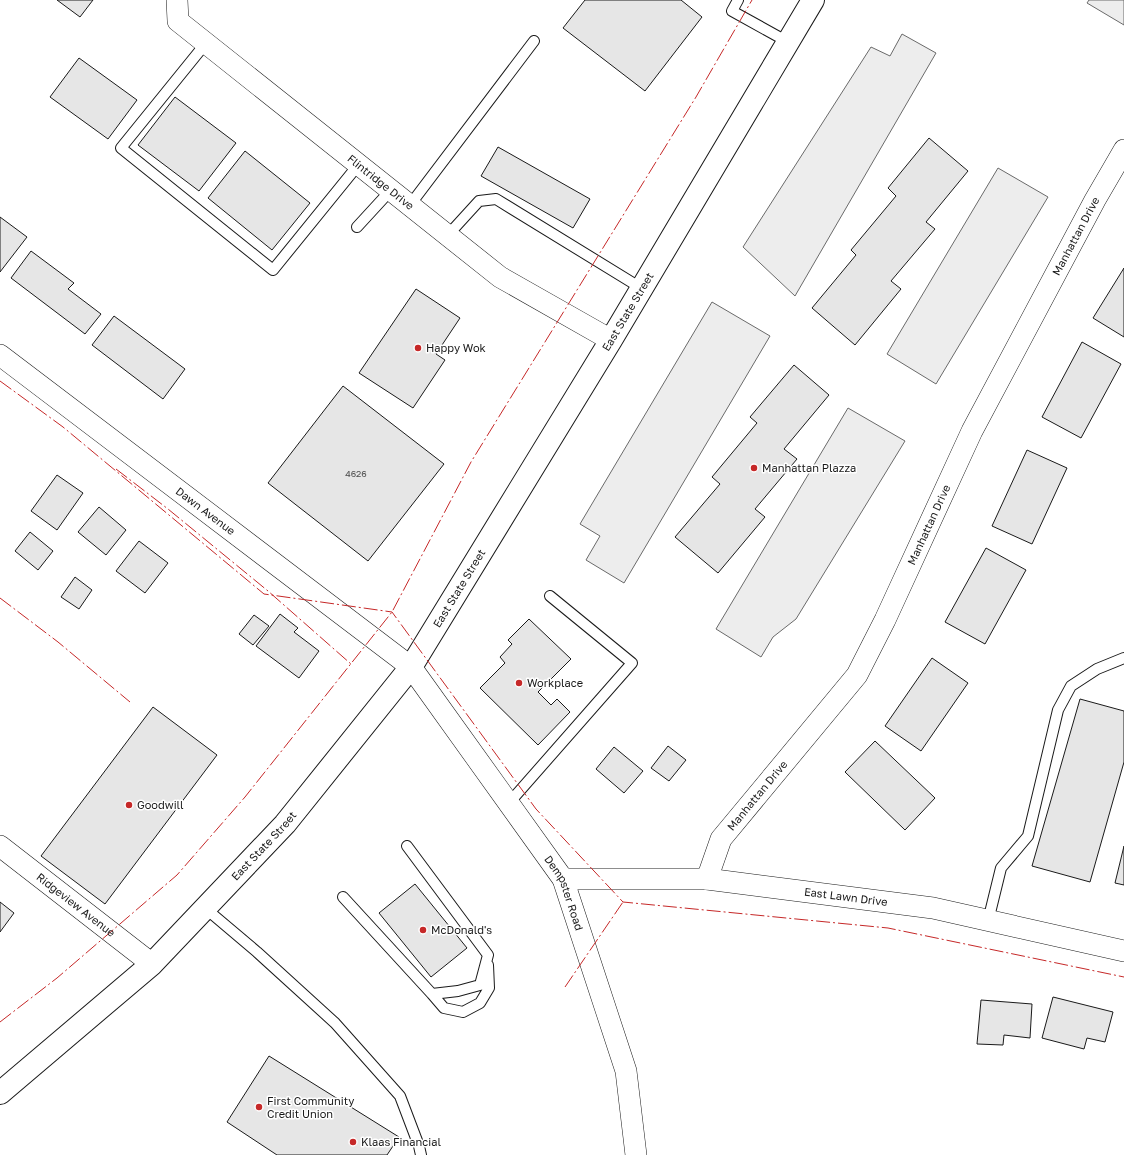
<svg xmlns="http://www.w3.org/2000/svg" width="1124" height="1155" font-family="'Golos Text',sans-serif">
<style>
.parking{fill:#ededed;stroke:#6a6a6a}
.building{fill:#e6e6e6;stroke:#1a1a1a}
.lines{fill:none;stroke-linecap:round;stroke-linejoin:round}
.lane-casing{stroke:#1a1a1a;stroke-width:12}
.street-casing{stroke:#1a1a1a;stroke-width:22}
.primary-casing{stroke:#1a1a1a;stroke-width:24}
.lane{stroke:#fff;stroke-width:10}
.street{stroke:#fff;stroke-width:21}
.primary{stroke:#fff;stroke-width:22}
.power{stroke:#c62828;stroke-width:1;stroke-dasharray:14 3 2 3;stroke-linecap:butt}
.poi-dot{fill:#c62828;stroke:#fff;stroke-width:1.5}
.labels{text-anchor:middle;stroke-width:3;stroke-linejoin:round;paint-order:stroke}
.number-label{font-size:9px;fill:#4d4d4d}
.street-label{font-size:11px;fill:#1a1a1a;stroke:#fff}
.poi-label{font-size:11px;fill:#1a1a1a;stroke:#fff;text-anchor:start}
</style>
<rect width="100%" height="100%" fill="#fff"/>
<!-- parking -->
<path class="parking" d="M1089,0H1124V25L1087,3Z
M902,34L936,53L795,296L743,247L871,47L890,56Z
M998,168L1048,197L936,384L887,354Z
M712,302L770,336L624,583L586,560L600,536L580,524Z
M848,408L905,441L796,619L773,637L761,657L716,629Z"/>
<!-- building -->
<path class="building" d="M57,0H93L80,17Z
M585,0H681L702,17L645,91L563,28Z
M79,58L137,100L108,139L50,97Z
M175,97L236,143L199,191L138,145Z
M929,138L968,171L926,222L935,229L891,281L901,289L855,345L812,308L856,255L851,250L896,196L888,188Z
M498,147L590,199L573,228L481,176Z
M245,151L310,203L272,250L208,198Z
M0,217L27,237L0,272Z
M31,251L74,283L68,289L101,314L85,334L11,278Z
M1124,268V337L1093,318Z
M416,289L460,318L436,354L445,360L413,408L359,373Z
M114,316L185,369L163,399L92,345Z
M1082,342L1121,364L1081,438L1042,417Z
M794,365L829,395L784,449L797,459L755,509L765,517L718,573L675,537L720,484L712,477L757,423L750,417Z
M343,386L444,464L368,561L268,483Z
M1027,450L1067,468L1032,544L992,526Z
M57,475L83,493L57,530L31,511Z
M99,507L126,530L106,555L78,532Z
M30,532L53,551L38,570L15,551Z
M139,541L168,563L145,593L116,571Z
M986,548L1026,570L985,644L945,622Z
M75,577L92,590L79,609L61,597Z
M280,614L298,628L294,632L319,651L299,678L256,646Z
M254,615L269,626L253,645L239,634Z
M529,619L571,659L538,692L551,705L557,699L570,712L538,745L480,688L505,663L500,657L512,644L508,640Z
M932,658L968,683L921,751L885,726Z
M1080,699L1124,711V762L1090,882L1032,866Z
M153,707L217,755L105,904L41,856Z
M875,741L935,798L905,830L845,772Z
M668,746L686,760L669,781L651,768Z
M614,747L643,771L624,793L596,769Z
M1124,846V885L1115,883Z
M415,884L467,948L431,977L379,913Z
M0,902L14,913L0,932Z
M1053,997L1113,1012L1105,1042L1087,1038L1084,1049L1042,1038Z
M981,1000L1032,1004L1030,1038L1004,1035L1003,1045L977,1044Z
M269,1056L399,1137L387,1155H277L227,1122Z"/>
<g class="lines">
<defs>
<path id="lane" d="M738,0L732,11L788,42
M206,43L121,148L273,270L359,164
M410,205L534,41
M357,227L391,190
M448,235L479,201L496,199L641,288
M509,803L632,663L550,596
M343,897L432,994L458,991L480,985L488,955L407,846
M205,908L257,952L335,1023L400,1096L419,1146L421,1155
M988,921L1001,868L1028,836L1058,710L1071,686L1097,669L1124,658
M432,994L444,1008L463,1012L480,1003L489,988L488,965"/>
<g id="street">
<path id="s1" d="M177,0L178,21L500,277L611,340"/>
<path id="s2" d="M0,355L411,667L563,879L626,1071L636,1155"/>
<path id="s3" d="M0,846L152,964"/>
<path id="s4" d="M563,879H707L933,908L1124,951"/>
<path id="s5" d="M707,879L721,839L857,675L885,620L972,431L1095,200L1124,150"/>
</g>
<g id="primary">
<path id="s6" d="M0,1093L152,964L285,824L411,667L611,340L813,0"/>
</g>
</defs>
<!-- lane casing -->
<use href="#lane" class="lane-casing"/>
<!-- street casing -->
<use href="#street" class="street-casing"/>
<!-- primary casing -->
<use href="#primary" class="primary-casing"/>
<!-- lane -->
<use href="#lane" class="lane"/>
<!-- street -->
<use href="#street" class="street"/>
<!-- primary -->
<use href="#primary" class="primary"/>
<!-- power -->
<path class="power" d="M0,381L63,427L264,594L392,612L536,809L623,902L888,928L1124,977
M116,469L168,509L268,591L351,664
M0,598L58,642L130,702
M565,987L623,902
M0,1022L57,978L177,875L245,797L392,612L471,462L696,97L752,0"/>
</g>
<!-- markers -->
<g class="poi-dot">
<circle cx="418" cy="348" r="4"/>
<circle cx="754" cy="468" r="4"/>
<circle cx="519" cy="683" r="4"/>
<circle cx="129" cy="805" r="4"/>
<circle cx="423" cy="930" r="4"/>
<circle cx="259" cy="1107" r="4"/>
<circle cx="353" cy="1142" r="4"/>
</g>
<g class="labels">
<!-- number labels -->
<g class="number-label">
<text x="356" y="477">4626</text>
</g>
<!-- street labels -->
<g class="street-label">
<text dy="4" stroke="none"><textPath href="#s1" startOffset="280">Flintridge Drive</textPath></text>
<text dy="4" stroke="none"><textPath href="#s5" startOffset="746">Manhattan Drive</textPath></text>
<text dy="4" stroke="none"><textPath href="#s6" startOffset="1010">East State Street</textPath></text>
<text dy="4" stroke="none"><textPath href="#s2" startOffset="258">Dawn Avenue</textPath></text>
<text dy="4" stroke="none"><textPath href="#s5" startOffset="422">Manhattan Drive</textPath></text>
<text dy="4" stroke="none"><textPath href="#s6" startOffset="686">East State Street</textPath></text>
<text dy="4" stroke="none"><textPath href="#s5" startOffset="99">Manhattan Drive</textPath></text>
<text dy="4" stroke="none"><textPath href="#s6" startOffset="362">East State Street</textPath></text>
<text dy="4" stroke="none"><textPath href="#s2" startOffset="790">Dempster Road</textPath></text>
<text dy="4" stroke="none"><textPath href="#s4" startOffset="284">East Lawn Drive</textPath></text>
<text dy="4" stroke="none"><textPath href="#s3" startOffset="96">Ridgeview Avenue</textPath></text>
</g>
<!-- poi labels -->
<g class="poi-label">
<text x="426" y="352">Happy Wok</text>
<text x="762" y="472">Manhattan Plazza</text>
<text x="527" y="687">Workplace</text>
<text x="137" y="809">Goodwill</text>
<text x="431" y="934">McDonald's</text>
<text x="267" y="1105">First Community<tspan x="267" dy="13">Credit Union</tspan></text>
<text x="361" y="1146">Klaas Financial</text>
</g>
</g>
</svg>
